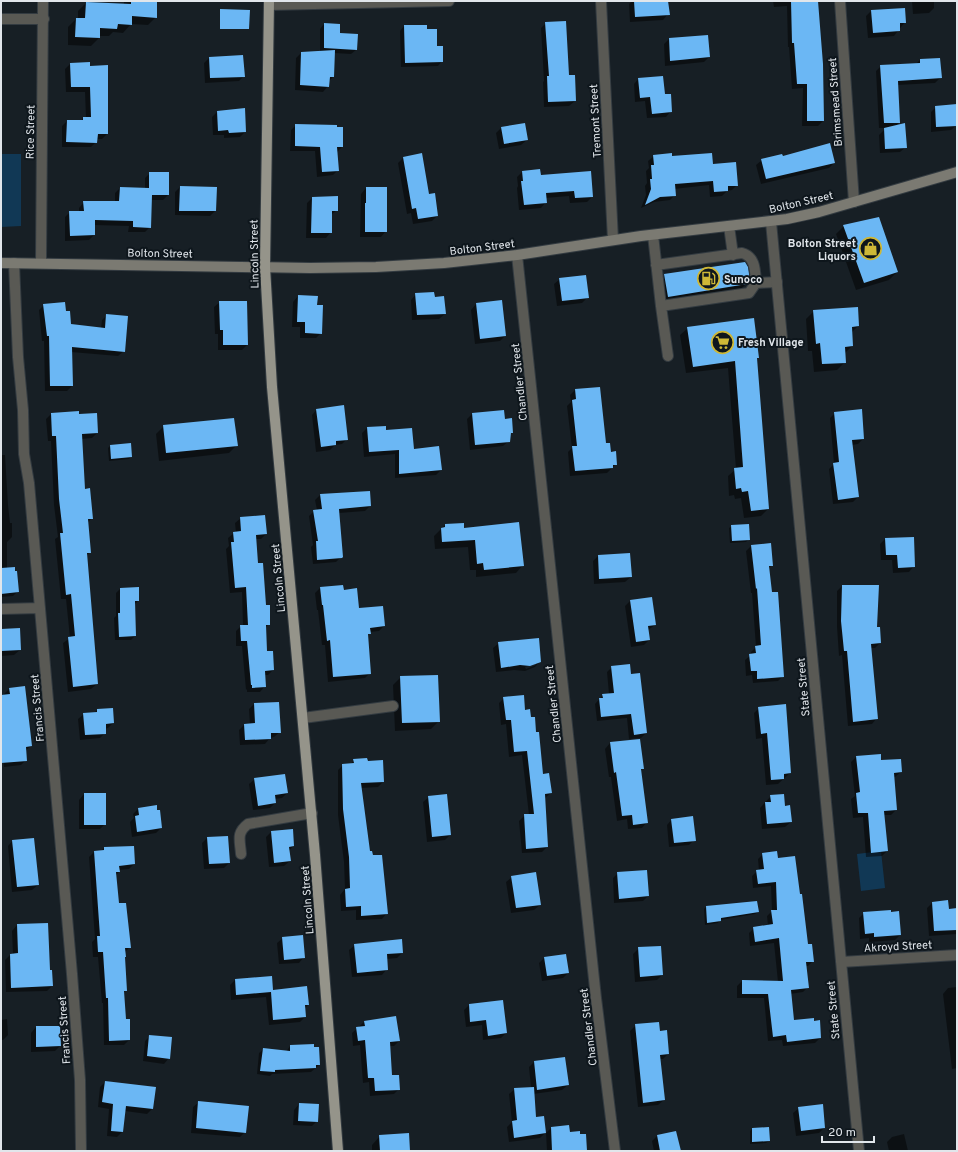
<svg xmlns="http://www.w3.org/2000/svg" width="958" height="1152" font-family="Overpass,sans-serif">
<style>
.green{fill:#113855}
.shadow{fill:#0007;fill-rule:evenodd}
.building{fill:#6bb7f4}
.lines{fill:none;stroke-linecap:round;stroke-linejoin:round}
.service-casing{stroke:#333b41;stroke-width:12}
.minor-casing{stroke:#333b41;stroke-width:12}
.secondary-casing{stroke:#333b41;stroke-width:12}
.primary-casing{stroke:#333b41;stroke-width:12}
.service{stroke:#595954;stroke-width:10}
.minor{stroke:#595954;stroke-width:10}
.secondary{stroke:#7b7a72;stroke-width:10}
.primary{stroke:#95948a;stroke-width:10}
.labels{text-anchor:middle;stroke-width:4;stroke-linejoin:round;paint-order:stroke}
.street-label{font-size:11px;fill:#e1e6eb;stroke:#0e161c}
.poi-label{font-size:11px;font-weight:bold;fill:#e1e6eb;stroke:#0e161c;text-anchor:start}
</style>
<rect width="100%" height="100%" fill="#171f25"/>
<!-- green -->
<path class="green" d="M1,154H21V226L1,227Z
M881,851L885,888L861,891L857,854Z"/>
<!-- shadow -->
<path class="shadow" d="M124,1H156V17L148,25L131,24L123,33L113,32L109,36H99V38L91,46L68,45V27L76,19H78V11L86,3L124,5Z
M632,1H667L668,14L663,20L630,22L629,4Z
M773,1H817L823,121L818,126H802L803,88L792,89L789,47H788L787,6L774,7Z
M912,1H934V8L929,13L913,14Z
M871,11L905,22L894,36L868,38L866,16Z
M546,23L568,76L575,101L569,106L544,107L543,82L544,81L541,28Z
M324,24L339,34L356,50L351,54L334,53L333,77L329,81L328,86L323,92L295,90L296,58L301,53L320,52V29Z
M404,26L426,30L436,47L442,61L438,66L401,67L400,31Z
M669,39L709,57L704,62L665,66L664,44Z
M209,58L244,76L239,81L205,83L204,63Z
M939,59L941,77L935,83L897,85L899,123L896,126L906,147L900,152L880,153L879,135L886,128H879L876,71L881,66L916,64L920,60Z
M89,63L107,134L102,139H97L96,142L91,147H62V126L67,121H81L83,118H86L85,92H66L65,69L70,64Z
M639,78L664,95L671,111L666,117L647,118L645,101L635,102L634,84Z
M936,107L957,125L951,130L931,132V112Z
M217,112L245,132L240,137L224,138V135H213L212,117Z
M296,125L342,147L337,152L338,170L333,175L317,177L315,151H290L291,130Z
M501,128L527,140L521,145L499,149L496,133Z
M654,156L671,157L712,165L737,185L732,190L727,191L722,196L710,197L709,185L674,189L675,195L670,200L654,202L641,208L646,195L645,186L647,183L646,171L649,168L648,161Z
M782,157L834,163L829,168L761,184L756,165L762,160Z
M403,158L428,195L437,216L432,221L413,224L411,213L407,214L398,163Z
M522,172L540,176L592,197L587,202L570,203L569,196L545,198L546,202L541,208L519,210L517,188L518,186L517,177Z
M150,173L168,195L163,200H151L150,227L145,232H128L129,226L94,225V235L89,240L65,241V217L70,212H79V208L84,202H115V193L120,188L145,189V178Z
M180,187L215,211L210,216L175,215V192Z
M366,188L386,231L381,237H360L361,194Z
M312,198L337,210L331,215V232L326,238H306L307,203Z
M844,226L897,272L889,280L856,290L836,234Z
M665,275L746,284L738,292L660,304L657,283Z
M560,279L587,298L582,303L557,306L554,284Z
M416,294L434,298L445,314L439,319L412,320L411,300Z
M298,296L316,306L321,333L316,338H300V327H292L293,302Z
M220,302L247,345L242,350H218V334H215L214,307Z
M501,302L505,336L500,341L475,344L471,310L476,304Z
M44,305L71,325L101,328L102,320L107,315L124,351L118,356L71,352L72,386L67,391H45L44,341H42L39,310Z
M814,311L858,326L851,333L852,346L845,353V362L837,370L814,372L812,351H808L806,319Z
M688,328L756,359L768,509L761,516L744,518L741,498L735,499L734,495L729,496L728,476L736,469L728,368L686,373L680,335Z
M599,388L605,444L616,464L607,473L570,476L568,452L572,448L567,406L571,402L570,395L575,390Z
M317,409L347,439L342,444L335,445L330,450L316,452L312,415Z
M835,413L863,439L858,444L852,445L858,497L853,502L833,504L829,469L834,464L830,418Z
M51,414L78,415L97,433L92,438L81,439L84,490L92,518L87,523L90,552L86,556L97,684L91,689L68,692L63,643L70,638L66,599H61L55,539L58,537L54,505L51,441H48L46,419Z
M472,414L504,420L512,432L510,435L509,441L503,446L470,450L467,419Z
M164,426L237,445L229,453L159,461L156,434Z
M385,427V431L441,470L436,475L395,478V454L364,457L362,433L367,428Z
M110,446L131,457L129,459L109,461L108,448Z
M1,455H5L8,505L10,523H12V537L7,542V569L18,591L13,596L1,597Z
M320,495L370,506L365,511L339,513L342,556L336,562L313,564L311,547L313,545L309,516L314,511L317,510L315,500Z
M241,518L266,534L261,539H255L257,564L269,624L265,628L266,652L273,670L268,675H264L265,686L260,692H247V689L246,690L242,646H236V631L241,626H243L242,592L230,593L226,549L229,546L228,538L234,533H236L235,523Z
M463,524V529L523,565L516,573L476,577V570H470L468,547L435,549L434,536L445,525Z
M732,526L749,539L746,542L730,543L729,528Z
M885,539L914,566L909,572L893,573L892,560H881L880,544Z
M751,546L772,565L768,569L783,676L778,681L753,683L752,675L746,676L745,660L751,655V652L756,647L752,593H751L746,551Z
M598,556L631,577L625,582L594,584L593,561Z
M842,586L876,628L880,643L875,648H870L877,718L872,724L848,726L842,655L839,656L837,627V591Z
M320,588L384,626L379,631L370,632L367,636L370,673L365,678L328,682L325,645H322L318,610H317L315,593Z
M120,589L138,601L134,605L135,636L131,640H115L114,618L116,616V593Z
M630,601L655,625L648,630L649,640L644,645L631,647L625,606Z
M1,630L20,650L14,655L1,656Z
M499,643L540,661L535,667L525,671L514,670L496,672L493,648ZM536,663V665L526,669L525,667Z
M612,667L630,675L646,733L641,738L629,739L627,718L597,721L595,704L603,695L609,694L607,672Z
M401,677L439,721L431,729L395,731L393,685Z
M9,689L31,746L25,751L26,760L21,765L4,767L1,734V698L4,696V694Z
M504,698L524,711L542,775L551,793L545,798L547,847L542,852L522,853L519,821L525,815H529L522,755L509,757L506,724L501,725L499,703Z
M254,704L280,732L274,737L270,738L265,744L240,745L239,730L244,725H250L249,709Z
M759,708L790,773L778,784L766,785L762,738L756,739L754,713Z
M112,709L113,723L108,728L105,729V733L100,738L80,740L78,719L84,714L94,713L97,710Z
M610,743L642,769L640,771L647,822L642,828L628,829L627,819L617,821L611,777H609L605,749Z
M856,757L880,761L901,772L895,777H893L896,810L891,815H884L887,851L882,856L866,857L863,817L853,818L851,799L855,796L851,762Z
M354,760L383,782L378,787L361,788L369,852L387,913L382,919L356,920V910L341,911L340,895L345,889L344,862L338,815V770L343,765H350Z
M255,779L287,793L282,798L274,799L275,803L270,808L253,810L249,784Z
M84,794L105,824L100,829H79V800Z
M771,796L784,807L791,822L785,827L762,829L760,808Z
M429,797L450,835L445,840L427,842L423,802Z
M138,809L161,828L156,833L132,837L130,822L134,818L133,814Z
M672,819L694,840L689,845L669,847L667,825Z
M271,832L293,846L289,851L290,861L284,866L269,867L266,837Z
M207,838L229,863L224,868L204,869L202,843Z
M13,840L38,885L32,890L12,892L8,846Z
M133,847L134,864L129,869L118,870L119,872L116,875L118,904L130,947L125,952V957L124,958L126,990L123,993L125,1020L129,1040L124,1045H104L103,1003H102L98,957H93L92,942L95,939L89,857L94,852L101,851L104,848Z
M763,854L777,859L813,961L808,966H805L808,987L803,992L790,994L793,1021L820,1038L815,1043L783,1046L782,1040L768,1041L764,998H737V986L742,981L778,982L774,943L750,946L749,933L754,928L768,926L767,916L772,911L771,886L753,888L752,876L757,871H759L758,859Z
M618,873L648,896L643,901L614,903L613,878Z
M512,877L540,905L534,910L511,913L506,882Z
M756,902L758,912L755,914L720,920L718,923L705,925L704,909L706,907Z
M932,903L948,910L957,909V934L929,936L927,908Z
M864,913L900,935L895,940L869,942V938L860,939L859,918Z
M17,925L49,971L52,986L47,991L6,992L5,960L10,955H13L12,931Z
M283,938L304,957L299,963L279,964L277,943Z
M355,945L402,953L397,958L386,959L387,969L382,975L352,977L349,950Z
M639,948L662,975L657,980L635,982L633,954Z
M544,958L568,973L563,978L542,981L539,963Z
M235,980L272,991L308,1005L304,1009L305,1017L300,1022L269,1025L266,997L231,1000L230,985Z
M957,987V1068L952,1069L943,994L948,988Z
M502,1001L506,1033L501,1038L483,1040L482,1025L466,1027L464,1010L469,1005Z
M7,1019L8,1035L3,1040H1V1020Z
M364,1022L399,1041L394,1046H389L391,1076L399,1089L394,1094L370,1096L369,1082L363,1083L360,1045L353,1046L352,1033Z
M636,1025L659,1032L668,1054L663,1059H659L664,1100L658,1105L638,1107L630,1031Z
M36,1027L60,1046L55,1051L31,1052V1033Z
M150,1036L169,1058L164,1064L143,1061L145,1041Z
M313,1045L319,1065L311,1072L272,1074L270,1076L257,1074L259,1053L264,1049L286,1052L290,1046Z
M564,1058L568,1085L562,1090L533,1094L535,1119L545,1133L540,1138L509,1142L507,1127L512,1122L509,1094L515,1089L531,1088L529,1067L534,1062Z
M105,1082L152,1109L147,1114L125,1111L122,1132L117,1137L107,1136L109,1109L98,1107L100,1087Z
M199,1102L245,1132L240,1137L191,1133L193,1107Z
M299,1104L317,1121L312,1126L293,1125L294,1110Z
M799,1108L824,1128L819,1133L796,1136L793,1113Z
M568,1126L569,1133L586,1151H547L546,1133L551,1128Z
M752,1129L769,1141L766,1143L750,1144V1131Z
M904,1134L908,1151H889L887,1142L892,1137Z
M380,1136L409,1151H372V1145Z
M657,1136L680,1151H654L652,1141Z"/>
<!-- building -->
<path class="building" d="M131,1H157V18L132,16V25L118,24L117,29L100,28V38L75,37L76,18H85L86,2L131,4Z
M634,1H668L670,15L635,17Z
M791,1H818L823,64L824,121H807V84H797L794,43H792Z
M905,8L906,23H900V31L873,33L871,10Z
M220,9L250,10L249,29H220Z
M566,21L569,75H575L576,101L548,102L547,76H549L545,22Z
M324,23L340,24V33L358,34L357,50L324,48Z
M404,25H427V29H437V46H443V62L405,63Z
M708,35L710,57L670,61L669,38Z
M335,50L334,77H330L329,87L300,85L301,52Z
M243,55L245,77L210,78L209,57Z
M940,58L942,78L898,81L900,123H884L880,65L920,63V59Z
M90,62V66L108,65V134H98L97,143L66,142L67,120H83V117H91L90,87H71L70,63Z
M663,76L665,94H671L672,112L652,114L650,97L640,98L638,78Z
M957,104V126L936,127L935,106Z
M245,108L246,132L229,133L228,130L218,131L217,111Z
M525,123L528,140L504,144L501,127Z
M905,123L907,148L885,149L884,128Z
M295,124L337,125V127H343V147H337L339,171L322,172L320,147L295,146Z
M830,143L835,163L766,179L761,159L782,154L783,156Z
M422,153L429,194L435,193L438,216L418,219L416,208L412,209L403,157Z
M672,153V156L712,153L713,164L736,162L738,186H728V191L714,192L713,181L675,184L676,196L660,197L645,205L651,189L650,179H652L651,165H654L653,155Z
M540,169L541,175L591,171L593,197L575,198L574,191L546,193L547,203L524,205L521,181H523L522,171Z
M149,172H169V195H152L151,228L133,227V221L95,220V235L70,236L69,211H84L83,201H119L120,187L149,188Z
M180,186L217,187L216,211H179Z
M366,187H387V232H365V203H366Z
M338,196V211H332V233H311L312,197Z
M879,217L898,272L864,283L843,225Z
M745,262L748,267L749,274V281L747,284L668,297L664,274Z
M586,275L589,298L562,301L559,278Z
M434,292L435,297L444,296L446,314L417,315L415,293Z
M298,295L318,296L317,305H323L322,334L305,333V322H297Z
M502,300L506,336L480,339L476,303Z
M219,301H247L248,345H223V330H220Z
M65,302L66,311H70L71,324L105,328L106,314L128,316L125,352L72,347L73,386H50L49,336H47L43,304Z
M858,307L859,326L852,327L853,346L845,347L846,363L822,364L820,343L816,344L813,310Z
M754,318L759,358H757L769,509L751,511L748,491L742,492L741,488L736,489L734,468L743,467L735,361L693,367L687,327Z
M600,387L606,443H610L611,452L616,451L617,465H613V468L575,471L572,446H577L572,400L576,399L575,389Z
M344,405L348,440L336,441V445L321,447L316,409Z
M862,409L864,439L852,440L859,497L838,500L833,463L839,462L834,412Z
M504,410L505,419L512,418L513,433H511L510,442L475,445L472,413Z
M79,411V414L97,413L98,433L82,434L85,489L90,488L93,519H88L91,553H87L98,684L73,687L68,637L75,636L71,594L66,595L60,533H63L59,499L56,436H52L51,413Z
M234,418L238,446L166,453L163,425Z
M386,426V430L412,428L414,449L439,446L442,470L399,474V450L369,452L367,427Z
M131,443L132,457L111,459L110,445Z
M370,491L371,506L339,509L343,557L342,558L317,560L316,541H318L313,510L322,509L320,494Z
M265,515L267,534L256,535L258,563H263L266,605H270V625H266L267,651H273L274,670L265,671L266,687L252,688V685H251L247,641H241L240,625H248L246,587L235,588L231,542H234L233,532L241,531L240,517Z
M519,522L524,566L484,570L483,563L477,564L475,540L442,542L441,528L445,527V524L464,523V528Z
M749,524L750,540L732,541L731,525Z
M914,537L915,567L898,568L897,555H886L885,538Z
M771,543L773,566H769L772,592H778L784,677L757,679V671H751L749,654L756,653L755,646L761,645L757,588L756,589L751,545Z
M630,553L632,577L599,579L598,555Z
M15,567V571H17L19,592L1,594V568Z
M343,585L344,590L357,588L359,608L383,606L385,626L370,628L371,634H368L371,674L333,677L330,640L327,641L323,605H322L320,587Z
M842,585H879L877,627H880L881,643L871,644L878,719L853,722L847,651H844L841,621Z
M139,587V601H135L136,636L119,637L118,613H120V588Z
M652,597L656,625L648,626L650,640L636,642L630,600Z
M20,628L21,650L1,651V629Z
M539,638L541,662L530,666L520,665L501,668L498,642Z
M630,664L631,674L640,673L647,733L634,735L631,714L601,717L599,698H603L602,694L614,693L611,666Z
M438,675L440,722L402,723L400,676Z
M25,686L32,746L26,747L27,761L1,763V695L10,694L9,688Z
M524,695L525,710L530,709L531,717H535L536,732H539L543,774L549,773L552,793L545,794L548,847L526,849L524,814H534L527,751L514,752L511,720H506L503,697Z
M279,702L281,733H271V739L245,740L244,724L255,723L254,703Z
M786,704L791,773L784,774V779L771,780L767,733L761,734L758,707Z
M113,708L114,723L106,724V734L85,735L83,713L97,712V709Z
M640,739L644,769H641L648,823L633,825L632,815L622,816L616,772L614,773L610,742Z
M881,754V760L901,759L902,772L894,773L897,810L884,811L888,851L871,853L868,813H858L856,793L860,792L856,756Z
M367,758L368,761L383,760L384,782L361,783L370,851H372L373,855H382L388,914L361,916V906L346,907L345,889L350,888L349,857L343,809L342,764L354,763L353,759Z
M285,774L288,793L275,795L276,803L258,806L254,778Z
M84,793H106V825H84Z
M447,794L451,835L432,837L428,796Z
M784,794L785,806L790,805L792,822L767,824L765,802H771L770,795Z
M157,805V810H160L162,828L137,832L135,816L139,815L138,808Z
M693,816L696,841L674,843L671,819Z
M293,829L294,846L289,847L291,861L274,863L271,831Z
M228,836L230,863L209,864L207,837Z
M34,838L39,885L17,887L12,840Z
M134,846L135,864L119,866L120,872H116L119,903H126L131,948H125L126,957H125L127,991H124L126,1019H130V1040L109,1041L108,998H106L103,952H98L97,936H100L94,851L104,850V847Z
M777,851L778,858L795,856L800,894H802L808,944H812L814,962H806L809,988L791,990L794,1020L814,1018V1021L820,1020L821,1038L787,1042L786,1035L773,1037L768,994H742V980L783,981L779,938L755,942L753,927L773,924L771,910H777L776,882L758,884L756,870L764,869L762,853Z
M647,870L649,896L619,899L617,872Z
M536,872L541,905L516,908L511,876Z
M948,900L949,909L957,908V930L934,931L932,902Z
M757,901L759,912L721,918V921L707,923L706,906Z
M891,910V912L899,911L901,935L874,937V933L865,934L863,912Z
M48,923L50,970H52L53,986L11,988L10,954L18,953L17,924Z
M303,935L305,958L284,960L282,937Z
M402,939L403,953L387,954L388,970L357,973L354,944Z
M661,946L663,975L640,977L638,947Z
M566,954L569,973L547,976L544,957Z
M272,976L273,990L307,986L309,1005H305L306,1017L273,1020L271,992L236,995L235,979Z
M503,1000L507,1033L488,1036L486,1020L470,1022L469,1004Z
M396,1016L400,1041L390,1042L392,1075H399L400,1090L375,1091L374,1078H368L365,1040L358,1041L356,1027L365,1026L364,1021Z
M659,1022L660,1031L667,1030L669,1054L660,1055L665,1100L643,1103L635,1024Z
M36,1026H60L61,1046L36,1047Z
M149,1035L172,1037L170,1059L147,1056Z
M314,1044V1047H319L320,1065H316V1068L275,1070V1072L260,1071L263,1048L290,1051V1045Z
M565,1057L569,1085L537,1090L534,1061Z
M105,1081L156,1087L153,1109L126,1106L123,1132L111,1131L113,1104L102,1102Z
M534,1087L536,1117L544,1116L546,1133L514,1138L512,1121L517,1120L514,1088Z
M198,1101L249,1106L246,1133L196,1128Z
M299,1103L319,1104L318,1122L298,1121Z
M823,1104L825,1128L801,1131L798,1107Z
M569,1125L570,1132L580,1131V1134H586L587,1151H552L551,1127Z
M769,1127L770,1141L752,1142V1128Z
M676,1131L681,1151H660L657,1135Z
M409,1133L410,1151H380L379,1135Z"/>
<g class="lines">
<defs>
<path id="service" d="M1,19H44
M729,226L733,255
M653,235L661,306L749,293L756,283L777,282
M656,265L742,253C756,257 755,271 756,283
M661,306L668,356
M303,718L393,706
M241,854C240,840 236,833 248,824L312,813"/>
<path id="minor" d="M601,1L613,240
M840,1L854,202
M269,5L449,1
M771,222L859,1151
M517,255L596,998L615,1151
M14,263L18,357L23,410L24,454L29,483L72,974L80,1080L81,1151
M41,263L43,1
M1,609L40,608
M841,962L957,955"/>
<path id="secondary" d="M1,263L310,268L376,267L444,263L517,255L641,236L787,219L819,212L957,172"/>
<path id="primary" d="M269,1L265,267L272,387L315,855L338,1151"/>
</defs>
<!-- service casing -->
<use href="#service" class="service-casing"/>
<!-- minor casing -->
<use href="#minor" class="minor-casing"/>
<!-- secondary casing -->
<use href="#secondary" class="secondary-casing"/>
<!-- primary casing -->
<use href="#primary" class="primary-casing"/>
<!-- service -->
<use href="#service" class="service"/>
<!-- minor -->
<use href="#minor" class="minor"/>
<!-- secondary -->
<use href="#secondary" class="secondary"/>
<!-- primary -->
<use href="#primary" class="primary"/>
</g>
<!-- icons -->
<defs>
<symbol id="shop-ring" viewBox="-11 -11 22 22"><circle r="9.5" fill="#0e161c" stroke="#ceb837" stroke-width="1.5"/><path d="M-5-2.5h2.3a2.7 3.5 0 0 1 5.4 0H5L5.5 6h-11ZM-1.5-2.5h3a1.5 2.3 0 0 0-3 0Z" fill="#ceb837"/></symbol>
<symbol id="fuel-ring" viewBox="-11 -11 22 22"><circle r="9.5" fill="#0e161c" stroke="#ceb837" stroke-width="1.5"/><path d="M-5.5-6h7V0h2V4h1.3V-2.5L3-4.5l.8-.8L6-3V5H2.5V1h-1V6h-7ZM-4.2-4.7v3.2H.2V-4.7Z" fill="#ceb837"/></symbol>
<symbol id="supermarket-ring" viewBox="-11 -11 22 22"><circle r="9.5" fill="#0e161c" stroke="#ceb837" stroke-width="1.5"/><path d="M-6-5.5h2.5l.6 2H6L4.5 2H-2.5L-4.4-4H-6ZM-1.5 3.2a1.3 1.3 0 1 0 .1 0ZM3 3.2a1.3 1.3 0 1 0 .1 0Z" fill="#ceb837"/></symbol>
</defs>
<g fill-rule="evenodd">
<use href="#shop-ring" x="858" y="236" width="25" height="25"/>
<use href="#fuel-ring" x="696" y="266" width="25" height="25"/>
<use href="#supermarket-ring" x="710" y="330" width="25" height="25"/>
</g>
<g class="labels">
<!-- street labels -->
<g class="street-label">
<text transform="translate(835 102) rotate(-94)" y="4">Brimsmead Street</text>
<text transform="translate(595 121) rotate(-93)" y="4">Tremont Street</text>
<text transform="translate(30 132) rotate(-89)" y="4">Rice Street</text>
<text transform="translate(801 202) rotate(-13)" y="4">Bolton Street</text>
<text transform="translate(482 247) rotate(-7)" y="4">Bolton Street</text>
<text transform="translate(160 253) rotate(1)" y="4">Bolton Street</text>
<text transform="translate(254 254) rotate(-91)" y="4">Lincoln Street</text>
<text transform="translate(519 382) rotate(-96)" y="4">Chandler Street</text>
<text transform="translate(278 578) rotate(-95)" y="4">Lincoln Street</text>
<text transform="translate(803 687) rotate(-95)" y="4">State Street</text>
<text transform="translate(553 704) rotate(-96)" y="4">Chandler Street</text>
<text transform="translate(37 708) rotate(-95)" y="4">Francis Street</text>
<text transform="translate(307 900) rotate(-94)" y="4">Lincoln Street</text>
<text transform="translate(898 946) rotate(-3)" y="4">Akroyd Street</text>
<text transform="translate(833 1010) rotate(-95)" y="4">State Street</text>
<text transform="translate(588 1027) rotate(-97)" y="4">Chandler Street</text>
<text transform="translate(64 1030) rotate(-94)" y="4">Francis Street</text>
</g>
<!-- poi labels -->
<g class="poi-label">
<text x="856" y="247" text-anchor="end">Bolton Street<tspan x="856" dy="13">Liquors</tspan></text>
<text x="724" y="283">Sunoco</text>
<text x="738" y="346">Fresh Village</text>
</g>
</g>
<!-- border -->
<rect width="958" height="1152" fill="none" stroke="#e1e6eb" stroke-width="4"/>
<!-- scale -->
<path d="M822 1136v6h52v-6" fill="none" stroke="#e1e6eb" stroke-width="2"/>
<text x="828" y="1136" font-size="12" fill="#e1e6eb" stroke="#0e161c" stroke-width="3" paint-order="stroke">20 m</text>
</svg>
